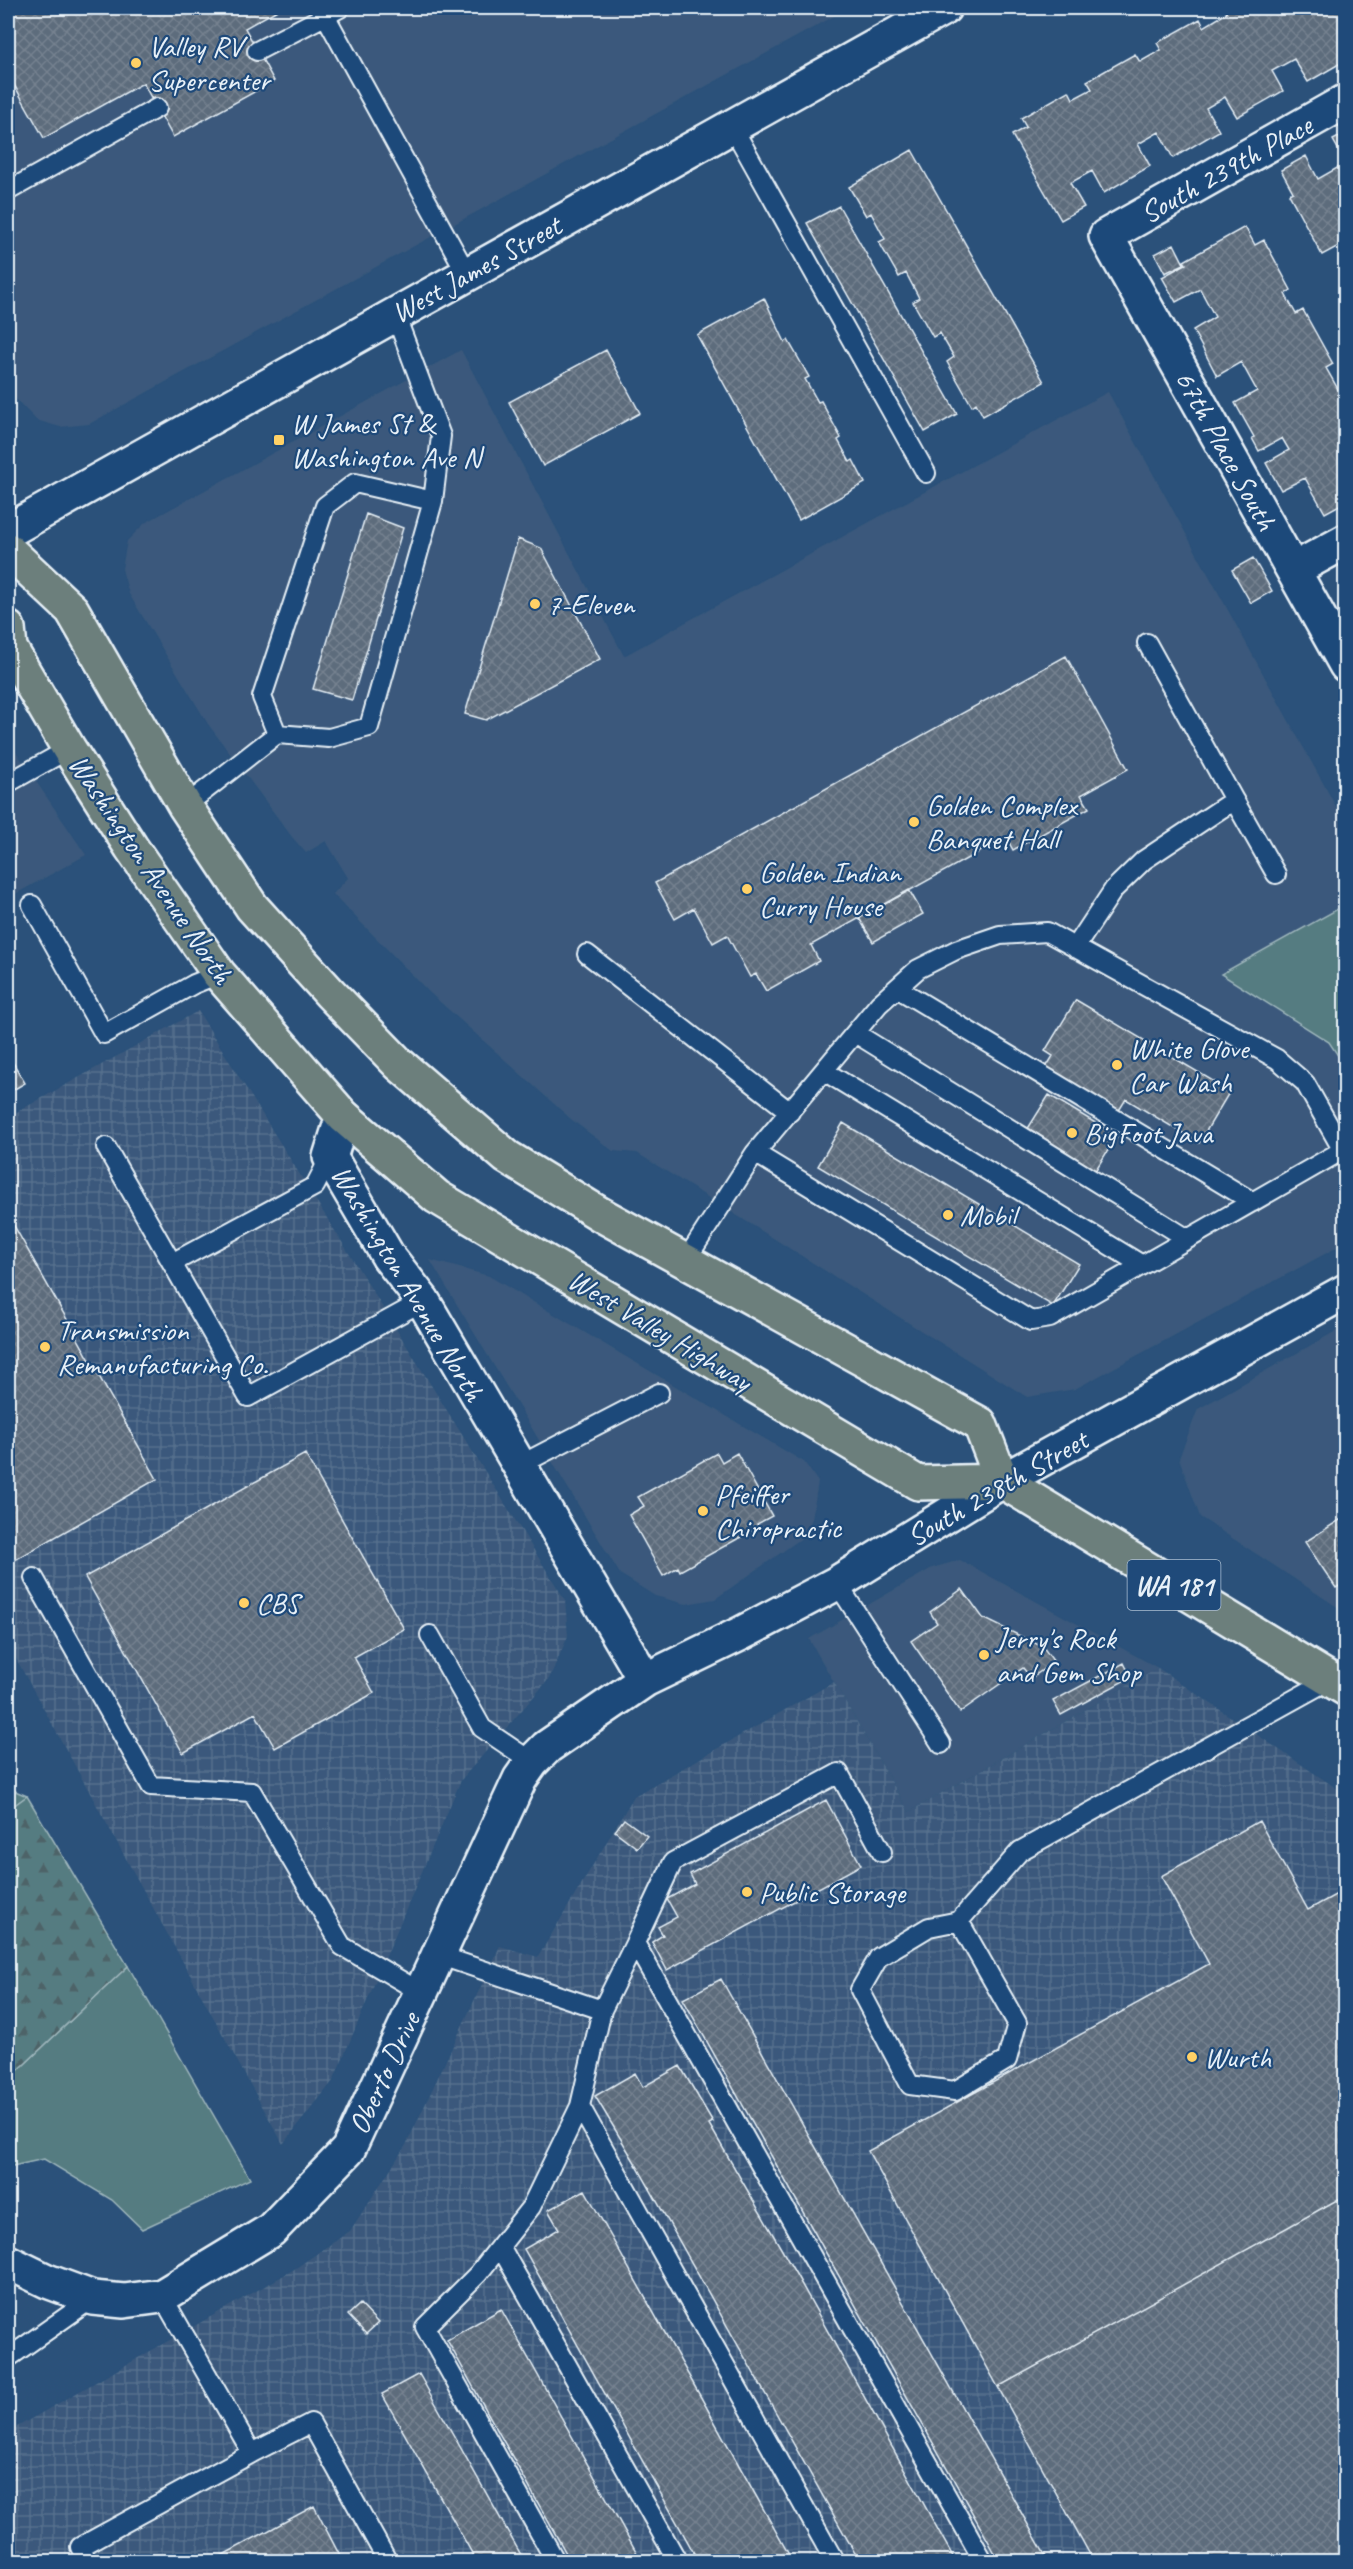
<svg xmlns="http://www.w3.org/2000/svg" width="1353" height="2569" font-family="Caveat,sans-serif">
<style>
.built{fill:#3a597b}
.industrial{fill:url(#industrial-grid)}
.grass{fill:#557b81;stroke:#9eb6bc;stroke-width:1.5}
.forest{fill:url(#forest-firs);stroke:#9eb6bc;stroke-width:1.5}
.building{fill:url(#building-cross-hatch);stroke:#e8f1f8;stroke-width:1.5}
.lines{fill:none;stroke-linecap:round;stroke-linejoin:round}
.lane-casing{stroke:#e8f1f8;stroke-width:22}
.street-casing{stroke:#e8f1f8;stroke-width:38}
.secondary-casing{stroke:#e8f1f8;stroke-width:38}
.primary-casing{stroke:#e8f1f8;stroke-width:38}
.lane{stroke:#1f4a7a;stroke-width:18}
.street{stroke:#1f4a7a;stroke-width:33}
.secondary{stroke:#1f4a7a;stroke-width:33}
.primary{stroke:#6c7f7c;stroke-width:33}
.poi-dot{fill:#ffd166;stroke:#1f4a7a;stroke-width:2}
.labels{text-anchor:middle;stroke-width:4.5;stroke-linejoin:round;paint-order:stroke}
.shield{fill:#1f4a7a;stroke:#acbfd2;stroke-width:1.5}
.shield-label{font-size:28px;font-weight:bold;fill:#e8f1f8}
.poi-label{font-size:30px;fill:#e8f1f8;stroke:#1f4a7a;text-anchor:start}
.street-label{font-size:30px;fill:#e8f1f8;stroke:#1f4a7a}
</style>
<defs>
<pattern id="industrial-grid" width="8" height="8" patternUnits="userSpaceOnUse" patternTransform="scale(1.5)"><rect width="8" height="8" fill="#3a597b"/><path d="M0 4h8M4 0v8" fill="none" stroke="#56718e"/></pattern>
<pattern id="forest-firs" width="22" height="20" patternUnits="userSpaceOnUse" patternTransform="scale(1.5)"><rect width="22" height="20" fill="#557b81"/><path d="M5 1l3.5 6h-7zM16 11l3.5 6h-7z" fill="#4e6468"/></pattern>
<pattern id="building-cross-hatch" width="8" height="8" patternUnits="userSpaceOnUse" patternTransform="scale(1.5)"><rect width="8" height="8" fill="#5d6c7c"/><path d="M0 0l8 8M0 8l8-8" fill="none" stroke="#74818f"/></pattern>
</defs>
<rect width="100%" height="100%" fill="#2b517a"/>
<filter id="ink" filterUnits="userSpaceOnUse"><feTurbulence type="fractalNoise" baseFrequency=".0167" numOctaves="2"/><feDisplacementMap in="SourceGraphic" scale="12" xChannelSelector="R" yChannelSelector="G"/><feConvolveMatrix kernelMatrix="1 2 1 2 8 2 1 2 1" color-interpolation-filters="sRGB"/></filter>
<g filter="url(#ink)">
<!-- built -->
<path class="built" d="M8,8H849L89,424L60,427L36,420L13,396L8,387Z
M461,350L624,656L1108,392L1345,823V905L1221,974L1330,1042L1345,1066V1243L1075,1389L1027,1397L637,1153L613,1151L572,1120L430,993L333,894L348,878L326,841L306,853L292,837L208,724L129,594L122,569L127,541L145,523Z
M8,740L86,855L8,898Z
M430,1260L489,1276L804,1462L818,1482L812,1519L802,1538L715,1599L686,1604L655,1596L620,1574Z
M1345,1326V1612L1200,1517L1179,1458L1198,1409Z
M960,1560L1158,1668L909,1812L809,1639L932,1568Z"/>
<!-- industrial -->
<path class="industrial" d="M198,1011L565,1600L568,1636L549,1679L461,1780L333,2081L283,2144L8,1644V1117Z
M1158,1668L1345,1794V2561H8V2432L293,2270L350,2231L406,2145L500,1946L538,1957L634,1796L834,1682L909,1812Z"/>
<!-- grass -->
<path class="grass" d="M1345,905V1066L1329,1042L1221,974Z
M8,1788L27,1796L8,1810Z
M128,1966L250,2179L142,2229L112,2200L44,2159L8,2167V2080Z"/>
<!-- forest -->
<path class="forest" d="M27,1796L128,1966L8,2080V1810Z"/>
<!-- building -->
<path class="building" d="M8,8H281L245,28L274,81L173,137L143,83L44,138L8,74Z
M1224,8H1346V31L1341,33L1346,42V60L1308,82L1294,59L1272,71L1283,91L1237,117L1225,97L1206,108L1219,131L1173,158L1159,132L1138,144L1150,166L1104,193L1092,171L1070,183L1084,207L1061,220L1012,135L1026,127L1021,118L1069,91L1073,99L1092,89L1087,81L1135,54L1140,62L1161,50L1157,43L1200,19L1204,27L1227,13Z
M1346,133V163L1333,140Z
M912,150L1044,382L983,416L976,403L972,406L947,362L954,357L940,333L933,337L913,302L919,298L906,273L899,277L879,242L885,239L871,213L866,216L849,187Z
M1306,156L1318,179L1346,163V246L1343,247L1342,244L1322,255L1289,194L1293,192L1281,170Z
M839,206L957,414L925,432L807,223Z
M1245,227L1255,245L1264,240L1291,290L1285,294L1296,314L1303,310L1333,364L1326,368L1338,389L1346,386L1345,507L1343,503L1325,513L1305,478L1281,490L1266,463L1289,450L1282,438L1259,451L1252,438L1254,437L1235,403L1257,391L1241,362L1217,376L1193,330L1215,317L1200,289L1176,302L1162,277L1186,264L1184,261Z
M1174,244L1184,264L1165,273L1155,254Z
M764,298L785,342L788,340L809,377L805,379L818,402L821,401L841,438L838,440L850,462L853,460L865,483L799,520L697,335Z
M606,350L640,413L543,466L509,402Z
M366,514L403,528L352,700L313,689Z
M518,539L541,548L600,659L486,720L465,714Z
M1253,558L1272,591L1251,603L1232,570Z
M1066,656L1128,769L1081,795L1089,808L1013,850L1006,837L811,945L819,961L766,991L756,974L750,977L727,935L713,943L694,908L675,919L655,883Z
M909,890L923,914L873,942L859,918Z
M1076,1000L1230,1091L1199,1143L1126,1099L1115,1117L1042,1074L1053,1056L1045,1051Z
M8,1054L25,1083L8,1093Z
M1049,1095L1117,1136L1095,1171L1027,1130Z
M843,1123L1079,1264L1053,1306L818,1166Z
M8,1215L157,1479L8,1564Z
M717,1453L722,1462L737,1453L772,1516L757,1524L759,1527L680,1571L678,1567L663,1576L629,1515L644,1506L638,1497Z
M305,1454L404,1629L354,1657L374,1693L275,1748L255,1713L183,1753L85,1577Z
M1346,1516V1582L1336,1588L1305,1542Z
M962,1589L983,1618L1043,1647L1054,1662L1031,1678L1023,1668L960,1712L911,1641L937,1623L930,1612Z
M1124,1663L1131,1677L1061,1715L1053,1701Z
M826,1800L861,1865L667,1970L652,1942L663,1935L658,1927L677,1917L667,1899L695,1884L690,1874Z
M624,1819L647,1836L637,1848L615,1831Z
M1259,1821L1308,1910L1346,1889V2195L998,2387L868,2151L1209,1964L1161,1876Z
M721,1979L1049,2562H1000L683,1999Z
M680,2066L713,2122L709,2124L797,2276L956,2562H860L637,2166L595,2096L635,2073L643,2087Z
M585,2190L793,2562H699L524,2249L559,2229L548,2210Z
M1346,2195V2562H1094L998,2387Z
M360,2304L378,2323L366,2334L348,2315Z
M501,2309L642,2562H571L447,2340Z
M419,2374L525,2562H477L382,2394Z
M314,2506L343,2562H210Z"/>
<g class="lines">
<defs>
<path id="lane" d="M325,15L467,274
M257,51L340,8
M732,126L926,473
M8,191L157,108
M277,734L262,697L325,506L355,483L433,501
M8,783L69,749
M1234,800L1276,874
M185,806L277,734L329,738L369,727L433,501L441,436L395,314
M32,905L104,1034L194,984L219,974
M1075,948L1114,889L1144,860L1234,800L1147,643
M587,954L790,1112
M897,988L1253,1202
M855,1033L1188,1239
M824,1071L1142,1265
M106,1147L248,1397L423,1301
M755,1153L1031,1321L1050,1318L1343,1150
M686,1260L755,1153L879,1004L918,969L956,950L1000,935L1047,932L1277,1059L1305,1083L1346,1156
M172,1263L315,1186L330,1157
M518,1466L659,1393
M34,1578L151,1786L252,1792L342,1946L422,1993
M837,1583L941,1744
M430,1635L482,1728L532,1762
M882,1852L839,1773L673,1862L635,1943L984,2562
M959,1921L929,1927L879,1957L860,1990L910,2085L955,2091L1007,2060L1017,2023L959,1921L1020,1851L1331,1679
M438,1955L602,2010L580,2106L531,2207L478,2274L425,2327L556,2562
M602,2010L635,1943
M580,2106L835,2562
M500,2246L678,2562
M162,2296L252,2453L311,2423L388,2562
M8,2358L93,2298
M88,2562L80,2547L252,2453"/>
<path id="street" d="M1346,101L1106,236L1346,665
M1293,570L1346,541
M343,1116L330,1157L388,1256L423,1301L645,1680
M8,2262L47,2281L93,2298L124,2301L162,2296L271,2230L348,2150L520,1779L532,1762L547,1747L645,1680L742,1633L837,1583L1002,1481L1346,1291"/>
<path id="secondary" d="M8,531L944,8"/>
<path id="primary" d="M8,550L72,610L185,806L252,907L330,993L399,1064L507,1157L600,1214L980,1424L1002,1481
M8,628L10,648L69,749L131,847L219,974L343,1116L437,1197L918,1483L1002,1481L1346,1689"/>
</defs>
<!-- lane casing -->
<use href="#lane" class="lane-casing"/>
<!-- street casing -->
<use href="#street" class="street-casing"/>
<!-- secondary casing -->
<use href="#secondary" class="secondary-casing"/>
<!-- primary casing -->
<use href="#primary" class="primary-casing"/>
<!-- lane -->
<use href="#lane" class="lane"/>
<!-- street -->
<use href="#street" class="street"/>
<!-- secondary -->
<use href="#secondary" class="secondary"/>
<!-- primary -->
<use href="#primary" class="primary"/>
</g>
</g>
<!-- markers -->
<g class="poi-dot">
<circle cx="136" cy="63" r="6"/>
<rect x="273" y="434" width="12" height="12" rx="3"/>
<circle cx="535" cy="604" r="6"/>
<circle cx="914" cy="822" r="6"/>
<circle cx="747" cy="889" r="6"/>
<circle cx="1117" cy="1065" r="6"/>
<circle cx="1072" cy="1133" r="6"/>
<circle cx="948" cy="1215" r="6"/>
<circle cx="45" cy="1347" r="6"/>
<circle cx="703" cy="1511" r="6"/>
<circle cx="244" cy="1603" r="6"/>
<circle cx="984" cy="1655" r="6"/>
<circle cx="747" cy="1892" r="6"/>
<circle cx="1192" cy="2057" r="6"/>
</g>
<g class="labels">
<!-- shield labels -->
<rect class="shield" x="1127.5" y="1560" width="93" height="50" rx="4.5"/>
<g class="shield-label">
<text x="1174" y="1595">WA 181</text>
</g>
<!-- poi labels -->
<g class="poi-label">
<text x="148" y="56">Valley RV<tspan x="148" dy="34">Supercenter</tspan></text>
<text x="291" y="433">W James St &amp;<tspan x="291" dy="34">Washington Ave N</tspan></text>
<text x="547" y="614">7-Eleven</text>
<text x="926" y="815">Golden Complex<tspan x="926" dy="34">Banquet Hall</tspan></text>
<text x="759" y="882">Golden Indian<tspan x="759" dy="34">Curry House</tspan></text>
<text x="1129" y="1058">White Glove<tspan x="1129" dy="34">Car Wash</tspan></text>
<text x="1084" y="1143">BigFoot Java</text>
<text x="960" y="1225">Mobil</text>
<text x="57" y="1340">Transmission<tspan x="57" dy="34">Remanufacturing Co.</tspan></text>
<text x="715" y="1504">Pfeiffer<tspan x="715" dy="34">Chiropractic</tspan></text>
<text x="256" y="1613">CBS</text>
<text x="996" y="1648">Jerry's Rock<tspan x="996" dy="34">and Gem Shop</tspan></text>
<text x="759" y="1902">Public Storage</text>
<text x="1204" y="2067">Wurth</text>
</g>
<!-- street labels -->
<g class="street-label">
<text transform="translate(1226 169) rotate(-29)" y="10">South 239th Place</text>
<text transform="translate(476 269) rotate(-29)" y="10">West James Street</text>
<text transform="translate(1226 450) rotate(61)" y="10">67th Place South</text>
<text transform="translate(151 869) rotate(56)" y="10">Washington Avenue North</text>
<text transform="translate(408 1283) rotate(59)" y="10">Washington Avenue North</text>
<text transform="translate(660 1330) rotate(31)" y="10">West Valley Highway</text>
<text transform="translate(997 1488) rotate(-30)" y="10">South 238th Street</text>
<text transform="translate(384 2073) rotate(-65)" y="10">Oberto Drive</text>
</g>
</g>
<!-- margin -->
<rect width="1353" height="2569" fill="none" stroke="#1f4a7a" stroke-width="30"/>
<rect x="15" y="15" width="1323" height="2539" fill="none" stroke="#e8f1f8" stroke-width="2" filter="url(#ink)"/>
</svg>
